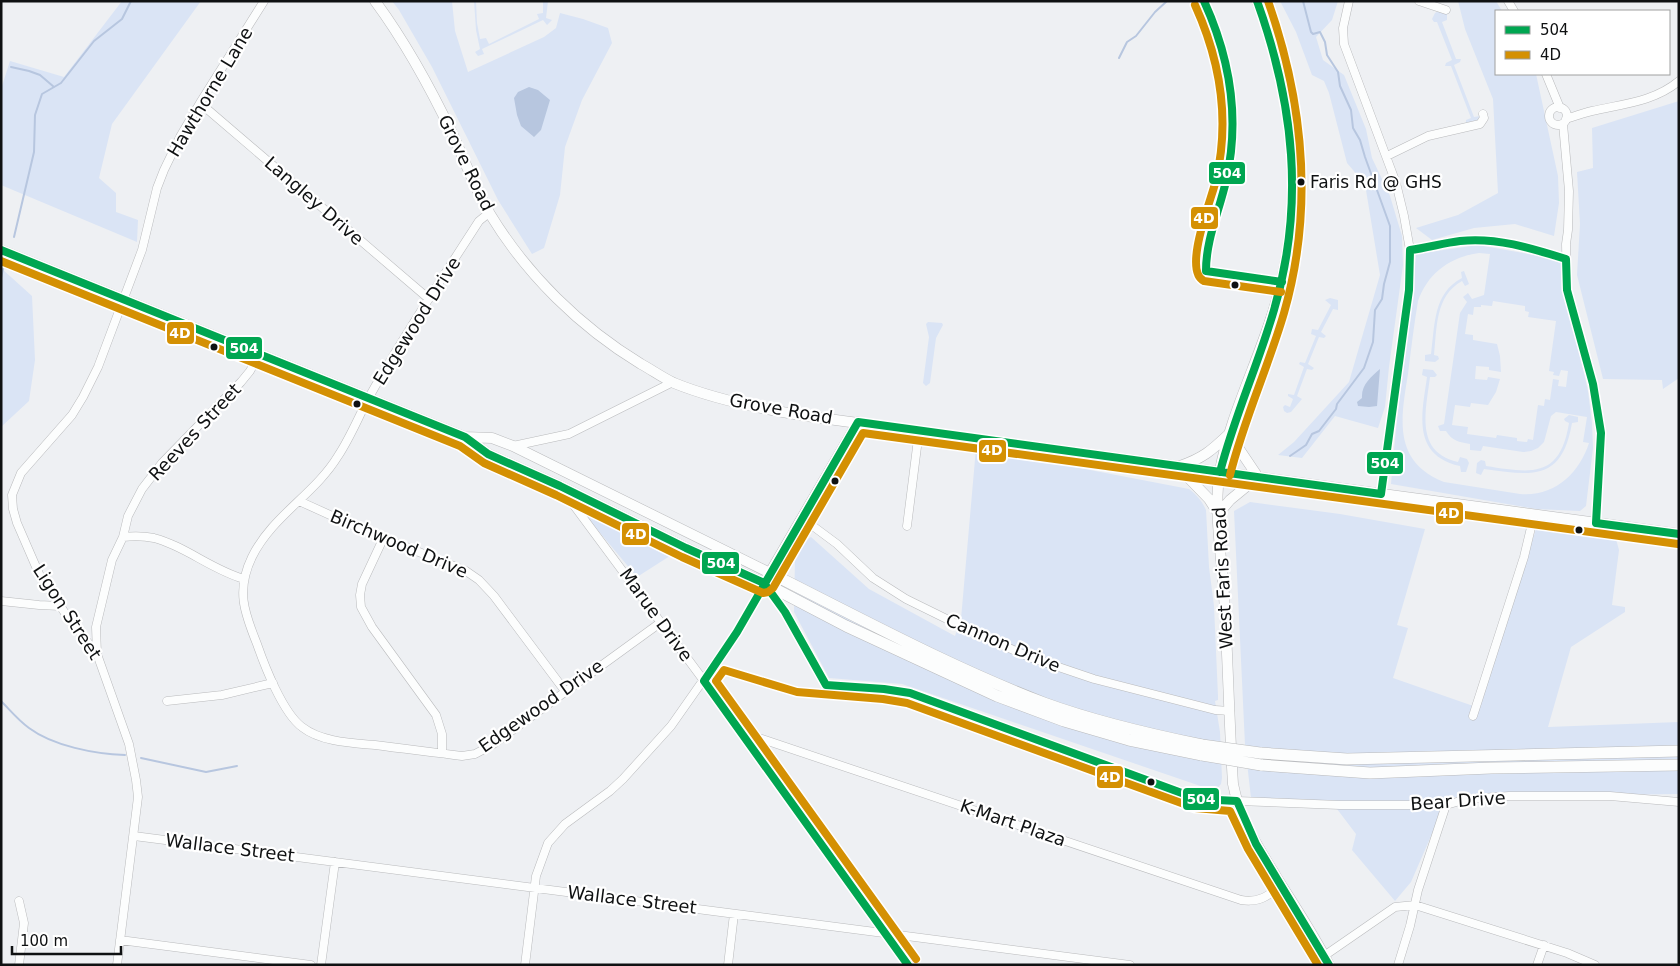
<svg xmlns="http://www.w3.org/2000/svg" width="1680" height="966" font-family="'DejaVu Sans',sans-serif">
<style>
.green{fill:#dae4f5;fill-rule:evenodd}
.water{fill:#b7c6df}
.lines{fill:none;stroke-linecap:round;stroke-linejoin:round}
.stream{stroke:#b7c6df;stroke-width:2}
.minor-casing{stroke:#b9babc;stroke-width:9}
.major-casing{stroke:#b9babc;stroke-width:11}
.highway-casing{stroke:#b9babc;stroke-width:12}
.minor{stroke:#fcfdfd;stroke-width:8}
.major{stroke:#fcfdfd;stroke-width:10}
.highway{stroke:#fcfdfd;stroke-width:11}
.highway-bridge-casing{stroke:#b9babc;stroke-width:12;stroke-linecap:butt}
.highway-bridge{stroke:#fcfdfd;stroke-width:11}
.bus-1-casing{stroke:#fff;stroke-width:11}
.bus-2-casing{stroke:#fff;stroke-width:11}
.bus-1{stroke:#00a651;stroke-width:8}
.bus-2{stroke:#d49003;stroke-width:8}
.bus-dot{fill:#0f1112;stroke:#fff;stroke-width:2}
.labels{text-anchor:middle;stroke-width:4.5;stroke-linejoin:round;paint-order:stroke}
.bus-label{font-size:17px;fill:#0f1112;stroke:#fff;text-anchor:start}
.street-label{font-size:18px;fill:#0f1112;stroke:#fff}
.line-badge{stroke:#fff;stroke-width:2}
.badge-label{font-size:14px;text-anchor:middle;font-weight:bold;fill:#fff}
</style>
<rect width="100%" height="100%" fill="#eef0f3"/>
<!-- green -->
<path class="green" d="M122,1H201L112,124L99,178L116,193V212L138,220L137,242L1,185V89L10,61L64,77Z
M392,1H452L455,31L468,72L544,37L556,28L560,13L583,19L608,28L612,43L582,100L565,147L560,195L544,248L532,254L498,200L432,67L399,10Z
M474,1H476L477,23L480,39L486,38L489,44L539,19L537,14L543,13V1H548L546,18L552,20L547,25L543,20L482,49L484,54L478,56L475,52L480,49L476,30Z
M1280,1H1338L1332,20L1316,37L1323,60L1344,75L1366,129L1372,158L1390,196L1402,236L1403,265L1389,367L1385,407L1378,428L1335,416L1302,458L1278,455L1294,442L1349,382L1380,275L1365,184L1347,163L1329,93L1324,81L1312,75L1296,32Z
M1458,1H1496L1502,11H1496V74H1536L1558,176L1559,203L1554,236L1515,224L1474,228L1432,240L1416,228L1458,215L1498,193L1493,99L1465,29Z
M1439,11L1447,14V20L1442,22L1456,59H1461L1460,62L1454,65L1474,117L1480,116L1478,120L1466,123V120L1471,118L1451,66H1445L1446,63L1452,60L1437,22H1434L1432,19L1435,13Z
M1679,101V378L1663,389L1662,380L1603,379L1577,275L1580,224L1577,172L1593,168L1592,128Z
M1478,245L1562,260L1570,310L1588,391L1592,423L1593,448L1586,506L1580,511L1536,509L1391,484C1397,407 1408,331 1416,254ZM1479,253L1490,254L1484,295L1472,299L1468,293L1463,297L1467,302L1460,313L1444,424L1438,426L1440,431H1446C1452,441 1459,442 1470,444V450L1481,451L1483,446L1523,452L1531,451L1538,448L1544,442L1551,416L1556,412L1587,417L1583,442L1589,443C1579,474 1554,497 1520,494L1444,482C1392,461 1401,418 1408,374C1411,349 1414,325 1418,301C1428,273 1450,257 1479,253ZM1493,301L1525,306V311L1529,312L1528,317L1556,321L1549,371L1554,372L1553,375L1559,376L1561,370L1568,371L1566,387L1558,386L1559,380L1553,379L1550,400L1545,399L1544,406L1538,405L1533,440L1528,439L1527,442L1517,441V438L1497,435L1496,438L1467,434L1468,427L1452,425L1455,405L1470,407L1471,403L1488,405L1496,392L1500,379L1488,377L1487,380L1475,379L1476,366L1489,367V370L1501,372L1500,356L1497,344L1473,340V335L1465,334L1468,314L1473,315L1474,307H1481V305L1492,306Z
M1,268L32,296L35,360L29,401L1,427Z
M1464,271L1469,284L1465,286L1462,281C1435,296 1437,328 1434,355L1438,356L1439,359L1435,362L1425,361V355L1431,354C1435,325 1433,293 1462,278L1461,272Z
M1330,298L1338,300V310L1333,309L1321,332L1326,336L1324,338L1319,337L1308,364L1314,368L1312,370L1307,369L1297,396L1302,399L1291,412L1287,413L1284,411L1283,407L1285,405L1290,407L1293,399L1288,396V394L1294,395L1304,367L1299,364L1300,362L1305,363L1316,336L1311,334L1312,329L1318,330L1331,305L1325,300Z
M928,322L942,323L943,325L936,338L930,383L926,386L923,383L929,337L926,324Z
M1423,369L1433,370L1437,375L1435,377H1430C1426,410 1414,452 1458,462L1460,457L1467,459L1469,463L1466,472H1461L1460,466C1411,455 1422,413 1427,377L1422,375Z
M1569,415L1578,417V422L1572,423C1562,481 1533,476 1484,469L1481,475L1476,473L1477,463L1481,460L1485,461L1486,466C1531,473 1560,479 1569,423L1565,421L1564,419Z
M976,448L1189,489C1197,495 1202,501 1206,510L1209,567L1214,606L1218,696V700L1215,701L1220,732L1222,778L1221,784L1215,791L902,684L829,678L794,612L795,558L803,542L811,537L869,589L955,636L961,619Z
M1250,502L1340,514L1425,529L1397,625L1408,628L1393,678L1479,708L1536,529L1616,539L1619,550L1612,605L1625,607V612L1571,647L1548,727L1679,722V794L1448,797L1411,882L1395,901L1352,850L1356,834L1337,809L1251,798L1245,745L1234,511Z
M580,509L590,511L673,554L637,577Z"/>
<!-- water -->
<path class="water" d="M529,87L538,90L550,100L541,130L534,137L521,126L517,115L514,98L518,92Z
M1380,369L1377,406L1369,407L1358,406L1357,402L1362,398C1361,385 1371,377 1380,369Z"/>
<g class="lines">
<!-- stream -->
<path class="stream" d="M1119,58L1127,42L1136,36L1155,12L1167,1
M11,67L29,71L40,75L54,87
M14,237L34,152L35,115L42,94L61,83L94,41L122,19L131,1
M1,278L3,269
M1290,456L1306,445L1312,434L1319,431L1336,409L1337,404L1364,368L1373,342L1375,310L1382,299L1384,284L1390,262V226L1365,157L1360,140L1353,128L1351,110L1340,86L1338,72L1327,55L1325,42L1320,32L1313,34L1311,32L1303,1
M1,701C10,710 18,720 29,728C53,746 95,754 125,755
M141,758L206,772L237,766"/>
<defs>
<path id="minor" d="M1349,1L1343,28L1344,44L1396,183L1404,216L1410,250L1409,290L1381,494
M1419,1L1446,10
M1508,1L1514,11
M1546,74L1560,108
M200,103L429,299
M1549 116a9 9 0 1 1 18 0a9 9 0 1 1-18 0Z
M1566,119C1575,116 1583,113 1592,111C1622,104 1654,102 1679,81
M1563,124L1569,191L1568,230L1566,244L1567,290L1593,384L1601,433L1596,523
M1387,156L1428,136L1480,124L1484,118L1483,114
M489,213L479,221C441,280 402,338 368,399C358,418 350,438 338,456C315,494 272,516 252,557C236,590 244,612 257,644C265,667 283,713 302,727C321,742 352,743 375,745C404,749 433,752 462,756L475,754L492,745L660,623
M513,446L569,434L673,382
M561,488L713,693L908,965
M299,501L383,539L404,546L466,571L479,580L494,596L565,691
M802,518L837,544L873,578L906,599L967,629L1029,657L1094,679L1215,710L1230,711
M907,526L919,431
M123,537C133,536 144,536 154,538C185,546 212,570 244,579
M383,539L362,584L360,595L361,607L372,627L436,715L442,734V753
M1,601L39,605L60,606
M97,654L96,627L112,560L123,537L128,516L142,489L162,463L241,382L250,371L259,354
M167,701L222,695L273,683
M1473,716L1524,557L1534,515
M741,732L1241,900C1259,903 1268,896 1282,885
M1237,801L1340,805H1446L1467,799L1509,796H1610L1679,802
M134,836L1130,965
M120,940L311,965
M1324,956L1395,907L1415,905L1567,953L1595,965
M19,965L24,923L19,901
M117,965L138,797L136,780L129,744L97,654L67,616L40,576L17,523L13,509L12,495L21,473L72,415L83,397L98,367L142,250L157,188L164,170L181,135L200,103L264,1
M321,965L335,862
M525,965L536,876L548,843L565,824L610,791L623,779L671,726L737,632L764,583
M728,965L734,914
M1398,965L1410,926L1418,890L1446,805
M1537,965L1544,945"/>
<path id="major" d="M375,1C406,43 431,89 453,135C465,161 475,189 490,214C527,275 580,327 641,364C652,370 663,378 674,383C716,400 761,409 806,416L1679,534
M1257,1C1296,98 1305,211 1273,312C1257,364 1229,419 1220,471C1213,509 1222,557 1224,595C1228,658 1229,721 1233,784C1240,820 1258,847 1277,878C1295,907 1314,935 1329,965
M1,250L465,437L488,454L560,486L686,548L764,583L858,422
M465,437L492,438L513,446L770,573
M1180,466C1203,458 1211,451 1229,434L1258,477
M1178,467L1209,499L1218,513
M1218,514L1230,500L1258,477"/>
<path id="highway" d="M770,573C860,618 950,667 1044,703C1096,722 1148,734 1202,745
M764,583L846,626L997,696L1064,721L1129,740L1202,755
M1260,753L1347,759L1679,751
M1261,765L1370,773L1491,768L1679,765"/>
</defs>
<!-- minor casing -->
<use href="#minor" class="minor-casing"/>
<!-- major casing -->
<use href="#major" class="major-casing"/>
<!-- highway casing -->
<use href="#highway" class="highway-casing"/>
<!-- minor -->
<use href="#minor" class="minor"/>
<!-- major -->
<use href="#major" class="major"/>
<!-- highway -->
<use href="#highway" class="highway"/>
<defs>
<path id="highway-bridge" d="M1202,745L1260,753
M1202,755L1261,765"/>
</defs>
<!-- highway-bridge casing -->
<use href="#highway-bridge" class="highway-bridge-casing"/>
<!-- highway-bridge -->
<use href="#highway-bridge" class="highway-bridge"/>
<defs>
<path id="bus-1" d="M1204,1C1230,58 1240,120 1226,181C1219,212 1206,239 1206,271L1282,282
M1,250L465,437L488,454L560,486L686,548L764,583L785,612L826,685L884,689L910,693L1198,799L1237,801L1256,844L1329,965
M1220,472C1234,417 1258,365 1274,310C1305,204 1294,104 1257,1
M908,965L704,681L737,632L858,422L1381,494L1409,290L1410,250C1427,248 1443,243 1460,241C1496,237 1531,248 1566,259L1567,290L1593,384L1601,433L1596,523L1679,534"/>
<path id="bus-2" d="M1195,5C1220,60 1230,120 1216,180C1212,198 1182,271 1204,281L1281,292
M1,261L460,446L484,463L556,495L682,557L763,593L768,592L773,588L863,433L1678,544
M1230,475C1244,419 1268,368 1284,313C1314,208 1304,104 1268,1
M916,959L716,681L724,670L797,692L883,699L907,703L1195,808L1230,811L1248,849L1318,965"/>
</defs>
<!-- bus-1 casing -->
<use href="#bus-1" class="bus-1-casing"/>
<!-- bus-2 casing -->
<use href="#bus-2" class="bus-2-casing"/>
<!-- bus-1 -->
<use href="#bus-1" class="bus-1"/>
<!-- bus-2 -->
<use href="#bus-2" class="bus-2"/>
</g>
<!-- markers -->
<g class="bus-dot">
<circle cx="1301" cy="182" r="4.5"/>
<circle cx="1235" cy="285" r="4.5"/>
<circle cx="214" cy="347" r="4.5"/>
<circle cx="357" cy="404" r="4.5"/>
<circle cx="835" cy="481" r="4.5"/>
<circle cx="1579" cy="530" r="4.5"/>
<circle cx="1151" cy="782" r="4.5"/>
</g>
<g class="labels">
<!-- bus labels -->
<g class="bus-label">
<text x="1310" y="188">Faris Rd @ GHS</text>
</g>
<!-- street labels -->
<g class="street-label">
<text transform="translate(210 92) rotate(-59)" y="6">Hawthorne Lane</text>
<text transform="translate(466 163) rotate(64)" y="6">Grove Road</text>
<text transform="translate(314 201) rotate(41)" y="6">Langley Drive</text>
<text transform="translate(417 321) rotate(-58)" y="6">Edgewood Drive</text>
<text transform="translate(781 409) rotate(10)" y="6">Grove Road</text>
<text transform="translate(195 432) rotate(-47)" y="6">Reeves Street</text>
<text transform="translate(399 544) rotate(23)" y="6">Birchwood Drive</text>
<text transform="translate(1223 578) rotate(-93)" y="6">West Faris Road</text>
<text transform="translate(67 612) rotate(57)" y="6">Ligon Street</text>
<text transform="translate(656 615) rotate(54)" y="6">Marue Drive</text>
<text transform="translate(1003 643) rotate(23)" y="6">Cannon Drive</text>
<text transform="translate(541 706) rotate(-35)" y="6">Edgewood Drive</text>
<text transform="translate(1458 801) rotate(-4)" y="6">Bear Drive</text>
<text transform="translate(1013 823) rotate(19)" y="6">K-Mart Plaza</text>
<text transform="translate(230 848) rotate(7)" y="6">Wallace Street</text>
<text transform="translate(632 900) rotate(7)" y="6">Wallace Street</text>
</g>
</g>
<g class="line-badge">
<rect x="1208" y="161" width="38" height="24" rx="5" fill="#00a651"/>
<rect x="1190" y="206" width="29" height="24" rx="5" fill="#d49003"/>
<rect x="166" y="321" width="29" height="24" rx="5" fill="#d49003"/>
<rect x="225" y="336" width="38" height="24" rx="5" fill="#00a651"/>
<rect x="978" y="439" width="29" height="24" rx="5" fill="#d49003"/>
<rect x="1366" y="451" width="38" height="24" rx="5" fill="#00a651"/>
<rect x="1435" y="501" width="29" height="24" rx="5" fill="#d49003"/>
<rect x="621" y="522" width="29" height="24" rx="5" fill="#d49003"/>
<rect x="701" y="551" width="39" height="24" rx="5" fill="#00a651"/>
<rect x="1096" y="765" width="28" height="24" rx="5" fill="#d49003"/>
<rect x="1182" y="787" width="38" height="24" rx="5" fill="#00a651"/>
</g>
<g class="badge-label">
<text x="1227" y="178">504</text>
<text x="1204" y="223">4D</text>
<text x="180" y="338">4D</text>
<text x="244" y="353">504</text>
<text x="992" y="455">4D</text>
<text x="1385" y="468">504</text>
<text x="1449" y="518">4D</text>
<text x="636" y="539">4D</text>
<text x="721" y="568">504</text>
<text x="1110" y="782">4D</text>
<text x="1201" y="804">504</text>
</g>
<!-- border -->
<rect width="1680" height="966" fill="none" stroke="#0f1112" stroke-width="5"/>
<!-- legend -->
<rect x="1495" y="10" width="175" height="65" fill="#ffffff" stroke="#9fa0a0"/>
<rect x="1505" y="26" width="25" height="8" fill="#00a651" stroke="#9fa0a0"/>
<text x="1540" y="35" font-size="15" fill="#0f1112">504</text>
<rect x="1505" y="51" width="25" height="8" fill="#d49003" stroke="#9fa0a0"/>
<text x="1540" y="60" font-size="15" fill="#0f1112">4D</text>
<!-- scale -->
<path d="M12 946v8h109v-8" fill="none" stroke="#0f1112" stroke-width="2.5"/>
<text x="20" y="946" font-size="15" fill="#0f1112" stroke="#ffffff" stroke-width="4" paint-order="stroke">100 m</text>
</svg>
